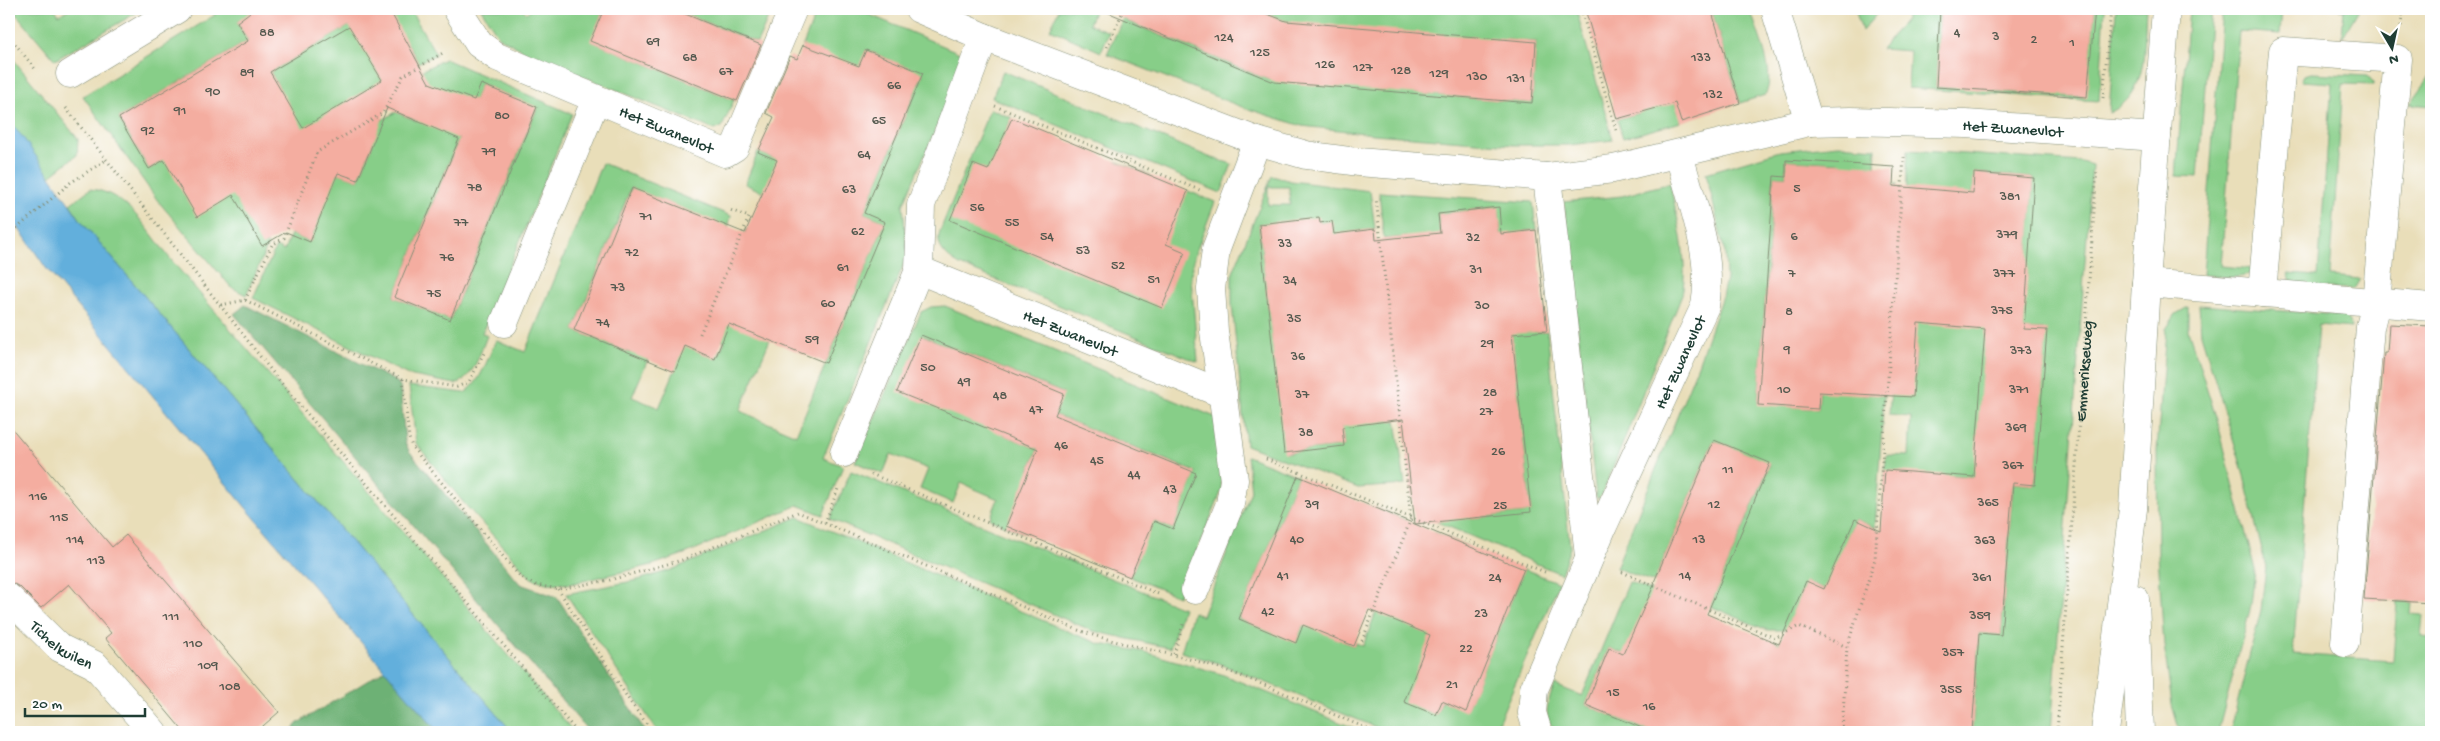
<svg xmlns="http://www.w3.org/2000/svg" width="2440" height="741" font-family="'Gochi Hand',sans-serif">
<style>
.green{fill:#87ce88;stroke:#53865e;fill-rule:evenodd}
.forest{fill:#6db174;stroke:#467754}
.water{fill:#62afdc;stroke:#407688}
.building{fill:#f4ada0;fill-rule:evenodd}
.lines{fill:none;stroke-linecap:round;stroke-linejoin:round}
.minor-casing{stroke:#848e76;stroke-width:29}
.path{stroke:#848e76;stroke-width:3;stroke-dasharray:1 4;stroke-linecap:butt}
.minor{stroke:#fff;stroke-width:28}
.labels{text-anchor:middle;stroke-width:5;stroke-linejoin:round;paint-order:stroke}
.number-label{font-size:14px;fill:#54594f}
.street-label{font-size:16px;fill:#1f3d34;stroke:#fff}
</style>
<rect width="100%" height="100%" fill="#fff"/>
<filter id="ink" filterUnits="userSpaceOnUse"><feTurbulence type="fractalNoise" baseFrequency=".02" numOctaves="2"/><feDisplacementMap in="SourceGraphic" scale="10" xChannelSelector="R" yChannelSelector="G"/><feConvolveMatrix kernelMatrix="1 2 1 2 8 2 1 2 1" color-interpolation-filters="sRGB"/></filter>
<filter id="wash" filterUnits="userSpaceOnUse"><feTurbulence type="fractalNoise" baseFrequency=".0096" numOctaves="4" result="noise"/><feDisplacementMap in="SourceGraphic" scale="20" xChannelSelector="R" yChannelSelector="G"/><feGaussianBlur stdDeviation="1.12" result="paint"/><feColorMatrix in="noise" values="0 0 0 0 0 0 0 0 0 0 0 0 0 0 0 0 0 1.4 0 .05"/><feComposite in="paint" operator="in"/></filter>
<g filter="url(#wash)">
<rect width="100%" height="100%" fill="#e9deb9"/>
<!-- green -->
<path class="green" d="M12,9H55L59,15L69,9H143L55,60Z
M211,9H259L237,22L248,41L119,118L149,169L281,91L270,72L378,9H410L436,54L418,63L408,44L373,65L384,83L266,244L268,245L246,295L231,287L158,201L83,96L215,15Z
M481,9H523L526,13L532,9H604L591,41L734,100L722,127L715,130L533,56L499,37Z
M673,9H772L757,43Z
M818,9H856L967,56L903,205L907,256L823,458L843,466L823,515L798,505L687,553L652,565L570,584L546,583L531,578L463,502L416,443L409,386L464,393C480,385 489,355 496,340L525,352L602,163L731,216L697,351L717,359L725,341L704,333L747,228L768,237L763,192L745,184L758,152L778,160L803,45ZM866,50L923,74L864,213L885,222L796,435L740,411L799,270ZM631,188L688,211L630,353L574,330ZM648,359L675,370L659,408L632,397Z
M1059,9H1095L1089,24L1109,32L1101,52L1050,29Z
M1127,9H1131L1126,21L1269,80L1292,24L1255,9H1576L1613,140L1569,145H1514L1374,134L1302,126L1242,107L1107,54ZM1497,39L1536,42L1532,103L1415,93Z
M1608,9H1648L1681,122L1623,138L1617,119L1639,113L1627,75L1606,81L1596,47L1617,41Z
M1711,9H1750C1757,31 1777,75 1765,95L1740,103Z
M1855,9H1881L1862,31Z
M1897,9H1940L1936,87L1954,88L1957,56L1992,58V91L2030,94L2031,61L2067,64L2065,96L2086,97L2095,9H2105L2099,101L1908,88L1910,51L1881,49L1907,18Z
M2116,9H2146C2143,48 2150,94 2109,113Z
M2189,9H2211L2198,177L2176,176Z
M2222,9H2282L2280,34L2239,31L2221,266L2253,269C2247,283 2216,275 2203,275Z
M2339,9H2359L2342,38L2344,9Z
M9,54L78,139L77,155L50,176L9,122Z
M445,59L572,114L482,333L487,336C481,350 473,381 455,384L408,375L253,298L276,247L284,251L291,234L310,242L325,204L307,197L339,173L358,180L373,143L355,136L396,112L417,121L411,76ZM481,84L537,108L450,320L394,297Z
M1003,71L1209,157L1232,164L1221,193L992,98Z
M2312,73L2368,76L2374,83V85L2343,84L2330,276L2360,279L2354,289L2293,286L2288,274L2318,276L2332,83L2301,81L2304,75Z
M2431,75V106L2410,104Z
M990,109L1012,118L1003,138L1118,162L1150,175L1142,196L1188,191L1215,202L1194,257L1191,277L1198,362L960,265C946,257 935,247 940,231Z
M1838,145L1876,148L1874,183L1897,185L1896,204L1862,394L1884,395L1875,528L1855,519L1826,590L1806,581L1786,630H1767L1710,606L1770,464L1714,440L1654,582L1616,568L1698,365L1722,296L1726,279L1725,253L1706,173L1780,151ZM1786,160L1840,163L1818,409L1758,404L1774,176L1786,177Z
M1908,150L2081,162L2092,165L2051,732H1972L1979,633L2001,635L2013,483L2035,485L2046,330L2023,329L2034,178L1975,173L1971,211L1986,329L1975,477L1952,475L1918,629L1911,732H1869L1880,530L1903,531L1884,491L1886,455L1909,456L1911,417L1889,415L1892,378L1915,379C1919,303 1902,227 1908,150Z
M1272,176L1291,181L1370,191L1375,229L1353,232L1374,422L1396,420L1405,485L1358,488L1246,445L1232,304V275ZM1268,187H1289L1290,205H1268ZM1332,222L1336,249L1323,251L1344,446L1285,453L1259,224Z
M1670,183C1677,219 1689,258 1682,295L1602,495L1598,499L1596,496L1564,202L1622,196Z
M90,189C128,192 149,233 172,261L574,732H512L82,222L70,204Z
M1379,192L1533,202L1536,230L1525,231L1502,241L1498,207L1438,214L1471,518L1531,512L1511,327L1536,332L1547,331L1570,548L1561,574L1416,513L1406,237L1384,239Z
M2199,305L2339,315C2348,316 2350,320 2351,328L2318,325L2293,654L2393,661L2397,601L2412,602L2411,614L2423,615L2421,637L2431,638V732H2230L2261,610L2266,567L2242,468L2201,334Z
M945,306L1215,417L1222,490L1178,596L1130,577L1139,557L1124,550L1022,533L990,519L998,499L961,483L953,503L920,489L928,469L891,454L883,474L855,462L921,312L931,307ZM921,335L1063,393L1055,415L1196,472L1173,529L1029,470L1038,449L1004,435Z
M2188,307V330L2217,420L2255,570L2251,606L2218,732H2180L2172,705L2164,645L2158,554L2157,451L2166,329L2176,314Z
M1247,456L1298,476L1239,619L1296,642L1354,500L1406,520L1399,538L1335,638L1354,646L1356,643L1363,646L1376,612L1426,550L1434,532L1468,546L1405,701L1436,715L1442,701L1466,711L1524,569L1559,583L1494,732H1388L1218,663L1181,652L1193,612L1202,616L1251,491Z
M851,471L1183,608L1170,648L1093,631L830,519Z
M798,517L1077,635L1100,644L1145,652L1221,674L1364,732H658L566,594L638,580L671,570Z
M1629,582L1652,591L1698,633L1776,643L1788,640L1843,649L1837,732H1822L1830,714L1716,692L1609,648L1586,705L1653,732H1559C1540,720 1548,701 1555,685L1582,696Z"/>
<!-- forest -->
<path class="forest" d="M245,305L397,382L400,386L405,442L409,451L520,584L557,597L646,732H589L234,314Z
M385,670L438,732H290L298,723Z"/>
<!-- water -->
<path class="water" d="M9,122L22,136L82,222L512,732H438L247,509L46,268L9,214Z"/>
<g id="blocks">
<!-- building -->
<path class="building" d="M254,9H389L429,83L474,100L481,84L537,107L450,320L394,297L459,139L387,108L358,180L338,173L310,242L286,232L262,246L233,195L197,217L164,160L149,169L119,118L248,41L237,22ZM349,26L382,80L303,128L270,72Z
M604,9H673L761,45L737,101L590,41Z
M1100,9H1254L1286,21L1536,42L1532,103L1274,82Z
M1585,9H1711L1740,103L1681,122L1675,103L1617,119Z
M1940,9H2095L2087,97L1936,87Z
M803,45L859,66L866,50L923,73L864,213L885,222L826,363L729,324L715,359L685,346L675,371L574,330L632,188L745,233L777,160L758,152L774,117L766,113L790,56L797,59Z
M1012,118L1188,191L1166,244L1185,252L1162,308L950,220L973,164L988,170Z
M1786,160L1894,167L1893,186L1973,193L1974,173L2034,178L2024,329L2047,330L2035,485L2013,483L2001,635L1979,633L1972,732H1652L1586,705L1609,648L1623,654L1655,583L1654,582L1714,440L1770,463L1707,614L1779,644L1806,581L1824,589L1855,519L1881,531L1885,470L1974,477L1985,329L1918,323L1913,397L1819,392L1818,409L1758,405L1774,176L1786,177Z
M1499,207L1501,234L1536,230L1547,331L1512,334L1531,512L1415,524L1403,419L1342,427L1344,446L1284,453L1259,224L1319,217L1320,223L1332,221L1334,234L1375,229L1376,240L1440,233L1438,214Z
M2389,324L2431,326V603L2364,599L2384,353H2387Z
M921,335L1064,394L1055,415L1196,473L1173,529L1154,521L1130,577L1006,526L1038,449L897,392Z
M9,425L112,547L126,535L279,712L256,732H184L105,638L111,633L69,584L41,608L20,587L12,583L9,579Z
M1298,476L1524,569L1466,712L1442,701L1436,715L1404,702L1430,635L1369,610L1354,646L1303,625L1296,643L1239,619Z"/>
</g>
</g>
<g filter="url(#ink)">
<use href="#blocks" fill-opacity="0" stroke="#848e76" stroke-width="1"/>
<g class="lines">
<defs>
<g id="minor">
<path id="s2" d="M457,9L479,44L497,57L725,153L735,147L793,9"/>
<path id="s3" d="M919,9L984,37L1257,141L1306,155L1358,162L1547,177L1613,169L1809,122L1851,121L1966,124L2157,137"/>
<path d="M1775,9L1809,122"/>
<path d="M70,74L177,9"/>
<path d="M1547,177L1589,556"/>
<path id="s4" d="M919,270L1223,394"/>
<path d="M2146,283L2431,307"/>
<path d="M2262,293L2283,51L2398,59L2376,303L2370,327L2345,643"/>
<path d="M504,323L596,99"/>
<path d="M844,453L919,270L921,205L984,37"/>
<path d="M1195,590L1230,504L1234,480L1214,331L1211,289L1216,249L1257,141"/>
<path id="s5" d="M9,598L60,648L95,665L153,732"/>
<path d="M2135,599L2140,732"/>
<path id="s6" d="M1538,732L1532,713L1534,689L1603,526L1705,306C1714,255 1691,202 1679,154"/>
<path d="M2105,732L2133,509L2146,283L2166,9"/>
</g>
</defs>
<!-- minor casing -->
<use href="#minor" class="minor-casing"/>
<!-- path -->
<g class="path">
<path d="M1581,9L1617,133"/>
<path d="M2401,26L2403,9"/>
<path d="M9,36L36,70"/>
<path d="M1107,47L1124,9"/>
<path d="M2103,98L2111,9"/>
<path d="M995,106L1202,191"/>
<path d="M66,108L277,378L577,732"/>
<path d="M9,235L70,183L106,160"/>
<path d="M245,300L272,245L284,238L317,152L383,113L403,76L443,53"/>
<path d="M221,305L245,300L403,379L457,387L469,382L485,351"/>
<path d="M700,334L749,217L730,210"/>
<path d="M403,379L409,438L412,447L516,572L524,580L536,585L558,589L610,580L682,560L798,512L1078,630C1126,647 1177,653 1225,670C1276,688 1326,712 1376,732"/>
<path d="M1266,459L1545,572"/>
<path d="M871,474L1161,595"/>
<path d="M825,523L839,486"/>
<path d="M1622,572L1775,638L1799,626L1847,647"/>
<path d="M558,589L631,703L653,732"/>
<path d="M1362,641L1411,519L1376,198"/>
<path d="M1174,654L1184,621"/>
<path d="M1842,732L1847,647L1875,559L1904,157"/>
<path id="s1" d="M2057,732L2097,169"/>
</g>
<!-- minor -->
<use href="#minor" class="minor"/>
</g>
</g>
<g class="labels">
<!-- number labels -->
<g class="number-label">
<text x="267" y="36">88</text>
<text x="1957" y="36">4</text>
<text x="1996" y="40">3</text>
<text x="1224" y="41">124</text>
<text x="2034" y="43">2</text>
<text x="653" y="45">69</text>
<text x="2072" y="46">1</text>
<text x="1260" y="56">125</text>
<text x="690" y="61">68</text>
<text x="1701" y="61">133</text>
<text x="1325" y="68">126</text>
<text x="1363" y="71">127</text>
<text x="1401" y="74">128</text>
<text x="726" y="75">67</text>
<text x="247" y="76">89</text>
<text x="1439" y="77">129</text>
<text x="1477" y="80">130</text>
<text x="1516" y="82">131</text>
<text x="894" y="89">66</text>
<text x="213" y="95">90</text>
<text x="1713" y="98">132</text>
<text x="180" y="114">91</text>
<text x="502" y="119">80</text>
<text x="879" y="124">65</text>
<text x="148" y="134">92</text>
<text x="489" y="155">79</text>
<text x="864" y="158">64</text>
<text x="475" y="191">78</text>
<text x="1797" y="192">5</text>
<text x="849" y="193">63</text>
<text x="2010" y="200">381</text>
<text x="977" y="211">56</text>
<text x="646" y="220">71</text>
<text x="461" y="226">77</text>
<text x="1012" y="226">55</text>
<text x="858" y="235">62</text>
<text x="2007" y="238">379</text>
<text x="1047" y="240">54</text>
<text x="1794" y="240">6</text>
<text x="1473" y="241">32</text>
<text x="1285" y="247">33</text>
<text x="1083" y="254">53</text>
<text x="632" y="256">72</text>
<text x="447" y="261">76</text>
<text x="1118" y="269">52</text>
<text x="843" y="271">61</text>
<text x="1476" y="273">31</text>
<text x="1792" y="277">7</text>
<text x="2004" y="277">377</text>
<text x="1154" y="283">51</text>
<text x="1290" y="284">34</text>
<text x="618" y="291">73</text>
<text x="434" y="297">75</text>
<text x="828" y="307">60</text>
<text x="1482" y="309">30</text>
<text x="2002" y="314">375</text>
<text x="1789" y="315">8</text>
<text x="1294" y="322">35</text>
<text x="603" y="326">74</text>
<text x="812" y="343">59</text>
<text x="1487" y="347">29</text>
<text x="1787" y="353">9</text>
<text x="2021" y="354">373</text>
<text x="1298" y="360">36</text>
<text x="928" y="371">50</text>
<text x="964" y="385">49</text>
<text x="1784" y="393">10</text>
<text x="2019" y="393">371</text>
<text x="1490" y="396">28</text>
<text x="1302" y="398">37</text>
<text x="1000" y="399">48</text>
<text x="1036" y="413">47</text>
<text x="1486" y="415">27</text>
<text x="2016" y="431">369</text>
<text x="1306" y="436">38</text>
<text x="1061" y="449">46</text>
<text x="1498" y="455">26</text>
<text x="1097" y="464">45</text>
<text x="2013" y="469">367</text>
<text x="1728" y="473">11</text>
<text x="1134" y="478">44</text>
<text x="1170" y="493">43</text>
<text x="38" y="500">116</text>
<text x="1988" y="506">365</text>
<text x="1312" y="508">39</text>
<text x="1714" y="508">12</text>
<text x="1500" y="509">25</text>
<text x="59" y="521">115</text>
<text x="75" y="543">114</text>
<text x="1297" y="543">40</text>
<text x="1699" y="543">13</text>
<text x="1985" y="544">363</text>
<text x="96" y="564">113</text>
<text x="1283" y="579">41</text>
<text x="1685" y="579">14</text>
<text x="1495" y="581">24</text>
<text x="1982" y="581">361</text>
<text x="1268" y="615">42</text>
<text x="1481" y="617">23</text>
<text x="1980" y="619">359</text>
<text x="171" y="620">111</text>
<text x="193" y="647">110</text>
<text x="1466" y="652">22</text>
<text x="1953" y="656">357</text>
<text x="208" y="669">109</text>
<text x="1452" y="688">21</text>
<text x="230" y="690">108</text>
<text x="1951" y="693">355</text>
<text x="1613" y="696">15</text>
<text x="1649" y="710">16</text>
</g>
<!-- street labels -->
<g class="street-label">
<text dy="6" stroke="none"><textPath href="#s3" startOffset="1128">Het Zwanevlot</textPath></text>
<text dy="6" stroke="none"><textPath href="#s2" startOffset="248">Het Zwanevlot</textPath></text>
<text dy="6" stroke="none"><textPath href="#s4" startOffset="164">Het Zwanevlot</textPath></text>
<text dy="6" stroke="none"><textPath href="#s6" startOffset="402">Het Zwanevlot</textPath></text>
<text dy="6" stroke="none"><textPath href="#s1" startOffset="362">Emmerikseweg</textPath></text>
<text dy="6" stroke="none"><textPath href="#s5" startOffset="71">Tichelkuilen</textPath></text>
</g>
</g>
<!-- margin -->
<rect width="2440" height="741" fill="none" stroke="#fff" stroke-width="30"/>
<!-- north arrow -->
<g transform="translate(2392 48) rotate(171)" stroke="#ffffff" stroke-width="4" paint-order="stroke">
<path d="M0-4L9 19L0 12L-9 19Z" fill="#1f3d34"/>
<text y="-8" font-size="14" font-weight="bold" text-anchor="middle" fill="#1f3d34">N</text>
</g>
<!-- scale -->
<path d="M25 708v8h120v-8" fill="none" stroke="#1f3d34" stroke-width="2.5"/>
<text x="32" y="708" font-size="15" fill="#1f3d34" stroke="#ffffff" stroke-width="4" paint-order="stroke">20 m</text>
</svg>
